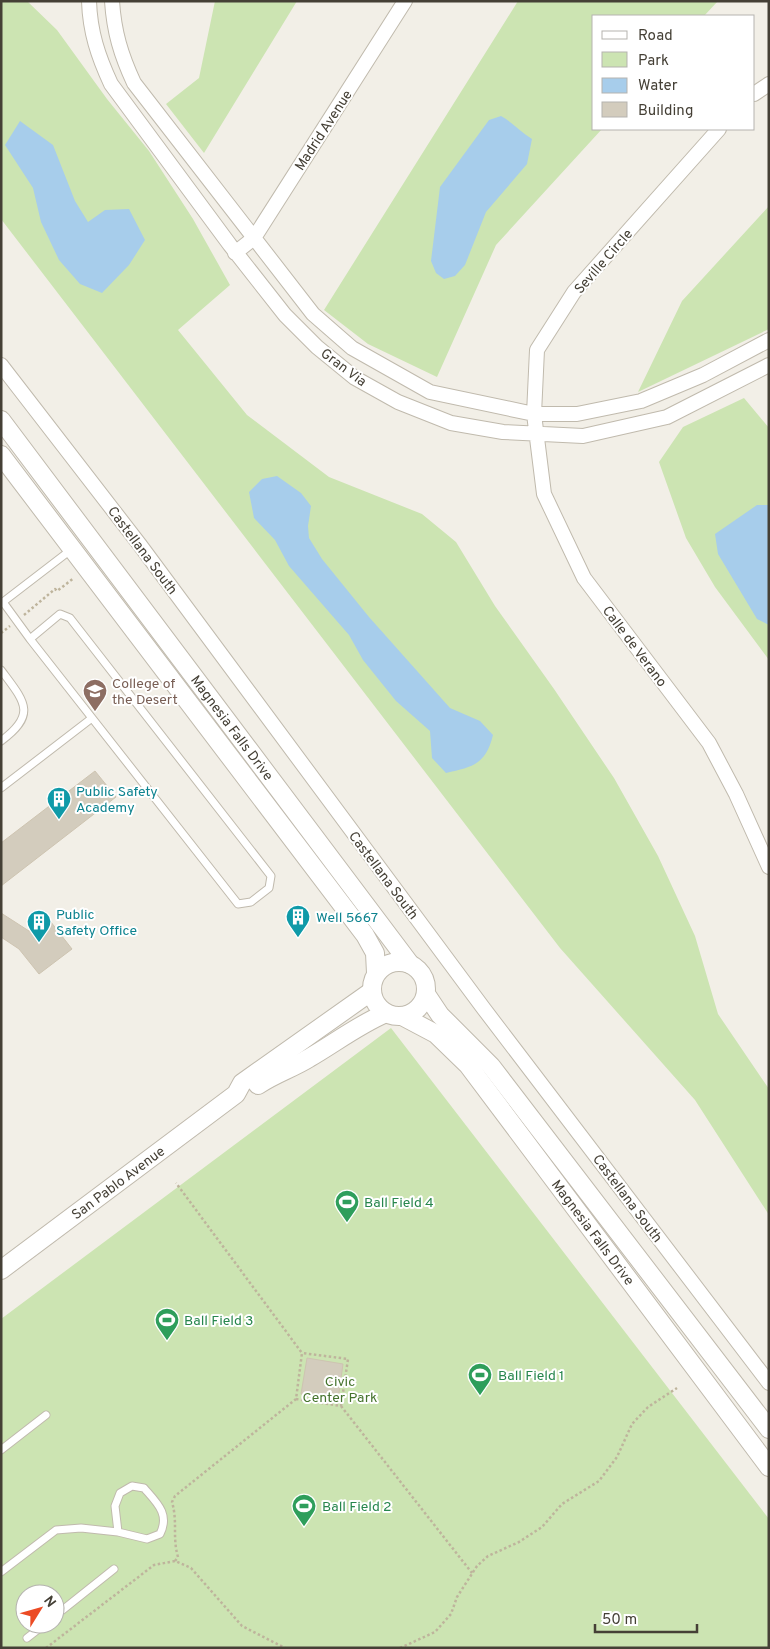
<svg xmlns="http://www.w3.org/2000/svg" width="770" height="1649" font-family="Overpass,sans-serif">
<style>
.green{fill:#cce4b2;fill-rule:evenodd}
.water{fill:#a7cdeb}
.building{fill:#d3ccbd;stroke:#cec4b1}
.lines{fill:none;stroke-linecap:round;stroke-linejoin:round}
.service-casing{stroke:#c0baad;stroke-width:9}
.minor-casing{stroke:#c0baad;stroke-width:16}
.tertiary-casing{stroke:#c0baad;stroke-width:20}
.path{stroke:#beb49c;stroke-width:2.5;stroke-dasharray:2.5 2.5;stroke-linecap:butt}
.service{stroke:#fff;stroke-width:7}
.minor{stroke:#fff;stroke-width:14}
.tertiary{stroke:#fff;stroke-width:18}
.labels{text-anchor:middle;stroke-width:4;stroke-linejoin:round;paint-order:stroke}
.street-label{font-size:14px;fill:#454036;stroke:#fff}
.education-label{font-size:14px;fill:#785e54;stroke:#fff;text-anchor:start}
.culture-label{font-size:14px;fill:#0d838f;stroke:#fff;text-anchor:start}
.leisure-label{font-size:14px;fill:#27864d;stroke:#fff;text-anchor:start}
.park-label{font-size:14px;fill:#45732d;stroke:#fff}
</style>
<rect width="100%" height="100%" fill="#f2efe7"/>
<!-- green -->
<path class="green" d="M1,1H27L57,30L107,99L149,151L193,219L230,285L178,330L247,415L329,477L422,514L456,542L495,606L554,689L614,778L658,856L695,936L718,1014L769,1089V1215L695,1100L560,948L1,219Z
M215,1H297L204,153L166,104L199,78Z
M518,1H718L704,16H594V129H602L496,245L437,377L368,344L324,310Z
M769,206V329L638,392L682,301Z
M744,398L769,428V660L715,587L686,538L659,462L683,427Z
M391,1028L769,1519V1648H1V1319ZM25,1594H55V1624H25Z"/>
<!-- water -->
<path class="water" d="M501,116C512,122 520,132 532,139L527,164L486,212L465,265L455,276L444,279L436,273L431,261L440,187L489,120Z
M20,121L53,145L75,201L88,222L105,210L129,209L145,240L129,265L102,293L80,284L59,260L41,222L33,188L5,145Z
M277,476L301,493L311,506L308,526L309,538L322,559L369,617L450,708L480,721L493,735C486,764 473,767 446,773L432,758L430,731L396,701L363,660L349,635L289,566L275,540L254,518L249,492L262,479Z
M757,505H769V625L757,619L718,554L715,534Z"/>
<!-- building -->
<path class="building" d="M95,771L116,797L1,886V843Z
M1,913L29,931L47,917L72,949L39,974L19,949L1,937Z
M307,1358L343,1364L338,1400L301,1394Z"/>
<g class="lines">
<defs>
<path id="service" d="M30,639L60,614L70,618L271,876L269,888L251,902L238,904L30,639L3,602L72,549
M1,670C24,701 38,714 1,741
M1,788L92,718
M1,1450L46,1415
M1,1572L56,1530L81,1528L118,1532L115,1506L120,1493L132,1486L144,1488C157,1503 170,1514 160,1534L147,1539L118,1532
M55,1616L114,1569
M27,1638L45,1624"/>
<path id="minor" d="M89,1C90,32 98,56 111,84L230,245L285,315L317,347L355,378L398,402L451,423L503,432L583,436L667,417L769,365
M112,1C114,32 121,55 134,83L313,314L352,348L430,392L534,414H577L641,401L703,375L769,340
M754,94L769,84
M719,129L574,292L537,350L534,414L544,494L584,578L709,743L736,794L769,867
M235,253L254,238L405,1
M1,365L140,545L484,1009L769,1383"/>
<g id="tertiary">
<path id="s1" d="M1,420L410,964"/>
<path d="M1,455L365,935L375,953L376,973"/>
<circle cx="399" cy="989" r="27"/>
<path d="M426,994L440,1015L491,1066L769,1429"/>
<path id="s2" d="M402,1016L436,1034L468,1065L769,1467"/>
<path d="M258,1085C274,1074 293,1068 309,1058C335,1043 358,1025 386,1013"/>
<path id="s3" d="M1,1270L236,1094L242,1083L372,991"/>
</g>
</defs>
<!-- service casing -->
<use href="#service" class="service-casing"/>
<!-- minor casing -->
<use href="#minor" class="minor-casing"/>
<!-- tertiary casing -->
<use href="#tertiary" class="tertiary-casing"/>
<!-- path -->
<path class="path" d="M24,615L55,589L57,591L74,578
M1,633L10,626
M296,1399L341,1406L348,1359L302,1353
M341,1406L472,1573
M175,1561L178,1557C172,1536 178,1523 172,1502L175,1496L296,1399L302,1353L176,1183
M46,1648L154,1565L175,1561L191,1568L242,1626L285,1648
M400,1648L435,1632L451,1614L457,1597L477,1566L488,1556L519,1542L542,1527L562,1504L599,1481L617,1457L632,1424L648,1407L677,1388"/>
<!-- service -->
<use href="#service" class="service"/>
<!-- minor -->
<use href="#minor" class="minor"/>
<!-- tertiary -->
<use href="#tertiary" class="tertiary"/>
</g>
<!-- icons -->
<defs>
<symbol id="university-pin" viewBox="-11 -11 22 30"><path d="M0 17L-7.5 6A9.5 9.5 0 1 1 7.5 6Z" fill="#8d6e63" stroke="#fff"/><path d="M0-5L7-2L0 1L-7-2ZM-4 1L0 2.5L4 1V4Q0 6-4 4Z" fill="#fff"/></symbol>
<symbol id="building-pin" viewBox="-11 -11 22 30"><path d="M0 17L-7.5 6A9.5 9.5 0 1 1 7.5 6Z" fill="#0f9aa8" stroke="#fff"/><path d="M-4-6H4V6H1V3H-1V6H-4ZM-2.5-4.3h1.7v1.8h-1.7ZM.8-4.3h1.7v1.8H.8ZM-2.5-1h1.7V.8h-1.7ZM.8-1h1.7V.8H.8Z" fill="#fff"/></symbol>
<symbol id="stadium-pin" viewBox="-11 -11 22 30"><path d="M0 17L-7.5 6A9.5 9.5 0 1 1 7.5 6Z" fill="#2e9e5b" stroke="#fff"/><path d="M0-5a6.5 5 0 1 0 0 10a6.5 5 0 1 0 0-10ZM-3.5-1.8h7v3.6h-7Z" fill="#fff"/></symbol>
</defs>
<g fill-rule="evenodd">
<use href="#university-pin" x="81" y="677" width="28" height="38"/>
<use href="#building-pin" x="45" y="785" width="28" height="38"/>
<use href="#building-pin" x="284" y="903" width="28" height="38"/>
<use href="#building-pin" x="25" y="908" width="28" height="38"/>
<use href="#stadium-pin" x="333" y="1188" width="28" height="38"/>
<use href="#stadium-pin" x="153" y="1306" width="28" height="38"/>
<use href="#stadium-pin" x="466" y="1361" width="28" height="38"/>
<use href="#stadium-pin" x="290" y="1492" width="28" height="38"/>
</g>
<g class="labels">
<!-- street labels -->
<g class="street-label">
<text transform="translate(323 130) rotate(-57)" y="5">Madrid Avenue</text>
<text transform="translate(603 261) rotate(-49)" y="5">Seville Circle</text>
<text transform="translate(344 367) rotate(37)" y="5">Gran Via</text>
<text transform="translate(143 550) rotate(53)" y="5">Castellana South</text>
<text transform="translate(635 646) rotate(53)" y="5">Calle de Verano</text>
<text dy="5" stroke="none"><textPath href="#s1" startOffset="385">Magnesia Falls Drive</textPath></text>
<text transform="translate(384 875) rotate(53)" y="5">Castellana South</text>
<text dy="5" stroke="none"><textPath href="#s3" startOffset="146">San Pablo Avenue</textPath></text>
<text transform="translate(628 1198) rotate(53)" y="5">Castellana South</text>
<text dy="5" stroke="none"><textPath href="#s2" startOffset="292">Magnesia Falls Drive</textPath></text>
</g>
<!-- education labels -->
<g class="education-label">
<text x="112" y="688">College of<tspan x="112" dy="16">the Desert</tspan></text>
</g>
<!-- culture labels -->
<g class="culture-label">
<text x="76" y="796">Public Safety<tspan x="76" dy="16">Academy</tspan></text>
<text x="56" y="919">Public<tspan x="56" dy="16">Safety Office</tspan></text>
<text x="316" y="922">Well 5667</text>
</g>
<!-- leisure labels -->
<g class="leisure-label">
<text x="364" y="1207">Ball Field 4</text>
<text x="184" y="1325">Ball Field 3</text>
<text x="498" y="1380">Ball Field 1</text>
<text x="322" y="1511">Ball Field 2</text>
</g>
<!-- park labels -->
<g class="park-label">
<text x="340" y="1386">Civic<tspan x="340" dy="16">Center Park</tspan></text>
</g>
</g>
<!-- border -->
<rect width="770" height="1649" fill="none" stroke="#454036" stroke-width="5"/>
<!-- legend -->
<rect x="592" y="15" width="162" height="115" fill="#ffffff" stroke="#b5b3af"/>
<rect x="602" y="31" width="25" height="8" fill="#ffffff" stroke="#b5b3af"/>
<text x="638" y="40" font-size="15" fill="#454036">Road</text>
<rect x="602" y="52" width="25" height="15" fill="#cce4b2" stroke="#b5b3af"/>
<text x="638" y="65" font-size="15" fill="#454036">Park</text>
<rect x="602" y="78" width="25" height="15" fill="#a7cdeb" stroke="#b5b3af"/>
<text x="638" y="90" font-size="15" fill="#454036">Water</text>
<rect x="602" y="102" width="25" height="15" fill="#d3ccbd" stroke="#b5b3af"/>
<text x="638" y="115" font-size="15" fill="#454036">Building</text>
<!-- north arrow -->
<g transform="translate(40 1609) rotate(53)"><circle r="24" fill="#ffffff" stroke="#b5b3af"/>
<path d="M0-4L9 19L0 12L-9 19Z" fill="#ec4b24"/>
<text y="-8" font-size="14" font-weight="bold" text-anchor="middle" fill="#454036">N</text>
</g>
<!-- scale -->
<path d="M595 1624v8h102v-8" fill="none" stroke="#454036" stroke-width="2.5"/>
<text x="602" y="1624" font-size="15" fill="#454036" stroke="#ffffff" stroke-width="4" paint-order="stroke">50 m</text>
</svg>
